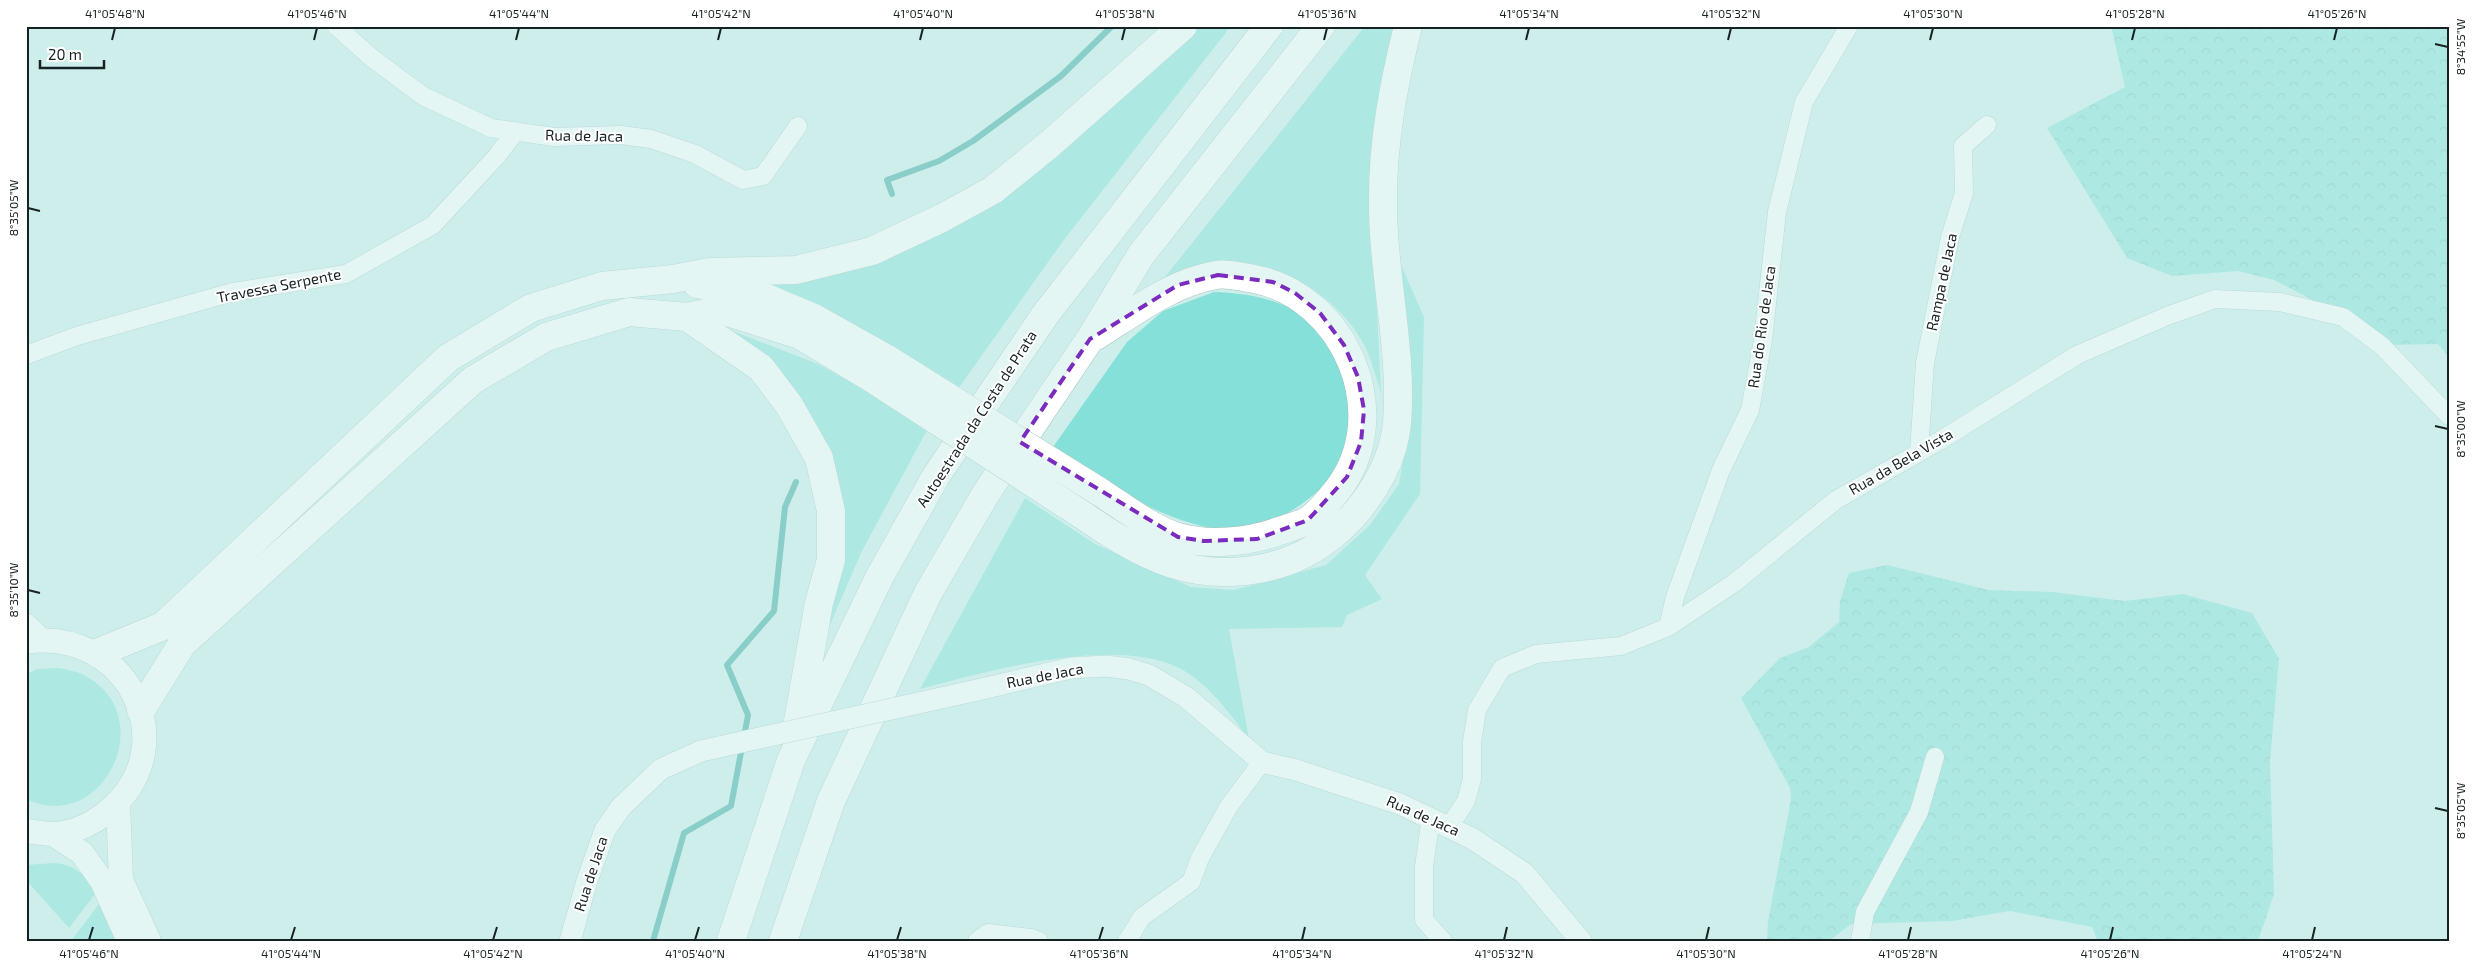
<svg xmlns="http://www.w3.org/2000/svg" width="2475" height="967" font-family="'Exo 2',sans-serif">
<style>
.green{fill:#86e0da}
.forest{fill:url(#forest-crowns)}
.lines{fill:none;stroke-linecap:round;stroke-linejoin:round}
.stream{stroke:#39a7a2;stroke-width:6}
.minor-casing{stroke:#a2c1be;stroke-width:19}
.tertiary-casing{stroke:#a2c1be;stroke-width:22}
.secondary-casing{stroke:#a2c1be;stroke-width:25}
.motorway-casing{stroke:#a2c1be;stroke-width:29}
.minor{stroke:#fff;stroke-width:18}
.tertiary{stroke:#fff;stroke-width:21}
.secondary{stroke:#fff;stroke-width:24}
.motorway{stroke:#fff;stroke-width:28}
.tertiary-bridge-casing{stroke:#a2c1be;stroke-width:22;stroke-linecap:butt}
.motorway-bridge-casing{stroke:#a2c1be;stroke-width:29;stroke-linecap:butt}
.tertiary-bridge{stroke:#fff;stroke-width:21}
.motorway-bridge{stroke:#fff;stroke-width:28}
.marked{fill:none;stroke:#7b2cbf;stroke-width:4;stroke-dasharray:10 6;stroke-linejoin:round}
.ticks{fill:none;stroke:#172322;stroke-width:2}
.labels{text-anchor:middle;stroke-width:4;stroke-linejoin:round;paint-order:stroke}
.street-label{font-size:15px;fill:#172322;stroke:#fff}
.neatline{fill:none;stroke:#172322;stroke-width:2}
.ticks-label{font-size:12px;text-anchor:middle;fill:#172322}
</style>
<defs>
<pattern id="forest-crowns" width="20" height="18" patternUnits="userSpaceOnUse" patternTransform="scale(1.25)"><rect width="20" height="18" fill="#86e0da"/><path d="M2 6a3 3 0 1 1 6 0M12 15a3 3 0 1 1 6 0" fill="none" stroke="#73c0bb"/></pattern>
</defs>
<rect width="100%" height="100%" fill="#ceeeeb"/>
<!-- green -->
<path class="green" d="M1199,26H1231L1063,241L958,389L737,283L857,265L1150,67Z
M1365,26H1396L1374,251L1381,393C1377,380 1373,366 1368,353C1350,310 1298,270 1251,266C1222,263 1192,270 1165,277Z
M1402,267L1424,317L1420,494L1365,575L1382,599L1347,615L1342,627L1229,629L1249,739C1228,711 1204,677 1170,664C1103,639 988,671 920,689L1025,498L1095,544L1191,587L1234,590L1326,565L1370,525L1399,484L1411,414Z
M1214,292C1247,293 1283,299 1310,321C1327,335 1342,360 1348,381C1353,396 1351,418 1348,434C1347,441 1347,450 1345,456C1333,481 1309,501 1286,514C1271,522 1254,531 1236,531C1166,527 1109,485 1053,447L1127,342L1163,311Z
M730,330L818,364L854,384L927,430L861,553L823,641L829,452C806,393 776,370 730,330Z
M59,668C67,670 75,671 82,674C163,714 103,836 26,799V674L37,669Z
M54,863C76,865 85,874 95,894L69,928L26,880V865Z
M99,904L117,941H71Z"/>
<!-- forest -->
<path class="forest" d="M2111,26H2449V357L2438,344L2386,345L2336,312L2274,280L2238,271L2172,276L2127,258L2047,128L2125,87Z
M1887,565L1989,590L2052,592L2125,601L2183,594L2252,613L2279,659L2270,761L2274,894L2258,941H2098L2092,927L2010,911L1952,921L1851,924L1829,941H1767L1768,921L1791,799L1790,788L1741,698L1780,658L1809,647L1839,622L1840,601L1849,573Z"/>
<g class="lines">
<!-- stream -->
<path class="stream" d="M892,194L887,180L939,161L973,141L1061,76L1112,26
M744,737L748,715L727,665L774,611L785,507L796,482
M653,941L684,833L731,806L742,747"/>
<defs>
<path id="minor" d="M336,26L372,58L423,96L491,128L554,137L621,135L651,139L695,154L743,180L763,176L798,126
M26,355L77,336L233,292L346,274L433,225L496,157L516,131
M1919,452L1925,363L1950,237L1964,193L1963,146L1987,125
M1668,627L1675,597L1721,470L1750,410L1763,340L1777,212L1804,102L1849,26
M1431,817L1424,867V920L1443,941
M1449,827L1466,801L1472,779V742L1477,710L1502,668L1536,654L1621,646L1668,627L1734,583L1836,500L1941,440L2077,355L2167,316L2215,299L2280,302L2343,317L2382,346L2449,416
M977,941L988,933L1031,938L1039,941
M1127,941L1142,917L1191,882L1200,858L1229,806L1262,762
M1860,941L1865,912L1919,812L1935,757"/>
<path id="tertiary" d="M26,624L43,640
M973,691L1071,668L1106,666L1129,669L1149,675L1186,697L1262,762L1296,770L1400,804L1473,839L1524,873L1581,941
M570,941L587,881L605,830L621,807L661,769L701,751"/>
<path id="secondary" d="M26,642C127,626 187,746 108,811C93,824 73,833 53,834C44,834 35,832 26,831
M118,803L121,880L149,941
M53,834L82,853L102,881L129,941"/>
<path id="motorway" d="M697,284L764,297L814,318L887,359
M687,317L761,368L789,405L819,458L831,511V560L819,603L797,727
M1096,336C1134,312 1171,283 1216,275C1227,273 1242,277 1254,279C1344,296 1395,412 1339,488C1330,499 1319,514 1307,521C1299,525 1288,528 1279,531C1249,542 1209,546 1178,537C1151,529 1124,507 1100,492
M1084,516C1144,558 1197,585 1272,566C1304,558 1330,541 1353,516C1375,491 1394,458 1397,423C1403,349 1382,272 1383,198C1383,139 1394,83 1408,26
M97,653L163,626L448,358L531,308L602,286L673,279L709,272L796,270L872,251L942,218L993,190L1051,143L1183,26
M141,710L182,644L473,380L546,337L629,312L687,317L721,310L800,335L873,379
M731,941L791,760L880,576L936,476L1045,315L1269,26
M783,941L831,801L928,593L985,495L1090,339L1141,255L1321,26"/>
</defs>
<!-- minor casing -->
<use href="#minor" class="minor-casing"/>
<!-- tertiary casing -->
<use href="#tertiary" class="tertiary-casing"/>
<!-- secondary casing -->
<use href="#secondary" class="secondary-casing"/>
<!-- motorway casing -->
<use href="#motorway" class="motorway-casing"/>
<!-- minor -->
<use href="#minor" class="minor"/>
<!-- tertiary -->
<use href="#tertiary" class="tertiary"/>
<!-- secondary -->
<use href="#secondary" class="secondary"/>
<!-- motorway -->
<use href="#motorway" class="motorway"/>
<defs>
<path id="tertiary-bridge" d="M701,751L973,691"/>
<path id="motorway-bridge" d="M887,359L1100,492
M873,379L1084,516"/>
</defs>
<!-- tertiary-bridge casing -->
<use href="#tertiary-bridge" class="tertiary-bridge-casing"/>
<!-- motorway-bridge casing -->
<use href="#motorway-bridge" class="motorway-bridge-casing"/>
<!-- tertiary-bridge -->
<use href="#tertiary-bridge" class="tertiary-bridge"/>
<!-- motorway-bridge -->
<use href="#motorway-bridge" class="motorway-bridge"/>
</g>
<!-- marked area -->
<path d="M0 0H2475V967H0ZM1218,275L1273,282L1295,293L1320,313L1344,345L1358,377L1364,410L1361,442L1347,477L1308,520L1257,539L1204,541L1178,537L1020,442L1090,339L1178,285Z" fill="#ceeeeb" fill-opacity=".55" fill-rule="evenodd"/>
<path class="marked" d="M1218,275L1273,282L1295,293L1320,313L1344,345L1358,377L1364,410L1361,442L1347,477L1308,520L1257,539L1204,541L1178,537L1020,442L1090,339L1178,285Z"/>
<!-- ticks -->
<path class="ticks" d="M112,40L115,28M314,40L317,28M516,40L519,28M718,40L721,28M920,40L923,28M1122,40L1125,28M1324,40L1327,28M1526,40L1529,28M1728,40L1731,28M1930,40L1933,28M2132,40L2135,28M2334,40L2337,28M2435,44L2448,47M28,208L40,211M2435,426L2448,429M28,590L40,593M2435,808L2448,811M89,940L93,927M291,940L295,927M493,940L497,927M695,940L699,927M897,940L901,927M1099,940L1103,927M1302,940L1305,927M1504,940L1507,927M1706,940L1709,927M1908,940L1911,927M2110,940L2113,927M2312,940L2315,927"/>
<g class="labels">
<!-- street labels -->
<g class="street-label">
<text transform="translate(584 136) rotate(1)" y="5">Rua de Jaca</text>
<text transform="translate(1942 282) rotate(-78)" y="5">Rampa de Jaca</text>
<text transform="translate(279 286) rotate(-11)" y="5">Travessa Serpente</text>
<text transform="translate(1762 327) rotate(-82)" y="5">Rua do Rio de Jaca</text>
<text transform="translate(977 419) rotate(-57)" y="5">Autoestrada da Costa de Prata</text>
<text transform="translate(1901 462) rotate(-30)" y="5">Rua da Bela Vista</text>
<text transform="translate(1045 676) rotate(-11)" y="5">Rua de Jaca</text>
<text transform="translate(1423 816) rotate(24)" y="5">Rua de Jaca</text>
<text transform="translate(591 874) rotate(-72)" y="5">Rua de Jaca</text>
</g>
</g>
<!-- border -->
<rect width="2475" height="967" fill="none" stroke="#ffffff" stroke-width="55"/>
<!-- scale -->
<path d="M40 60v8h64v-8" fill="none" stroke="#172322" stroke-width="2.5"/>
<text x="48" y="60" font-size="15" fill="#172322" stroke="#ffffff" stroke-width="4" paint-order="stroke">20 m</text>
<rect x="28" y="28" width="2420" height="912" class="neatline"/>
<g class="ticks-label">
<text x="115" y="18">41°05'48"N</text>
<text x="317" y="18">41°05'46"N</text>
<text x="519" y="18">41°05'44"N</text>
<text x="721" y="18">41°05'42"N</text>
<text x="923" y="18">41°05'40"N</text>
<text x="1125" y="18">41°05'38"N</text>
<text x="1327" y="18">41°05'36"N</text>
<text x="1529" y="18">41°05'34"N</text>
<text x="1731" y="18">41°05'32"N</text>
<text x="1933" y="18">41°05'30"N</text>
<text x="2135" y="18">41°05'28"N</text>
<text x="2337" y="18">41°05'26"N</text>
<text transform="translate(2461 47) rotate(-90)" y="4">8°34'55"W</text>
<text transform="translate(14 208) rotate(-90)" y="4">8°35'05"W</text>
<text transform="translate(2461 429) rotate(-90)" y="4">8°35'00"W</text>
<text transform="translate(14 590) rotate(-90)" y="4">8°35'10"W</text>
<text transform="translate(2461 811) rotate(-90)" y="4">8°35'05"W</text>
<text x="89" y="958">41°05'46"N</text>
<text x="291" y="958">41°05'44"N</text>
<text x="493" y="958">41°05'42"N</text>
<text x="695" y="958">41°05'40"N</text>
<text x="897" y="958">41°05'38"N</text>
<text x="1099" y="958">41°05'36"N</text>
<text x="1302" y="958">41°05'34"N</text>
<text x="1504" y="958">41°05'32"N</text>
<text x="1706" y="958">41°05'30"N</text>
<text x="1908" y="958">41°05'28"N</text>
<text x="2110" y="958">41°05'26"N</text>
<text x="2312" y="958">41°05'24"N</text>
</g>
</svg>
